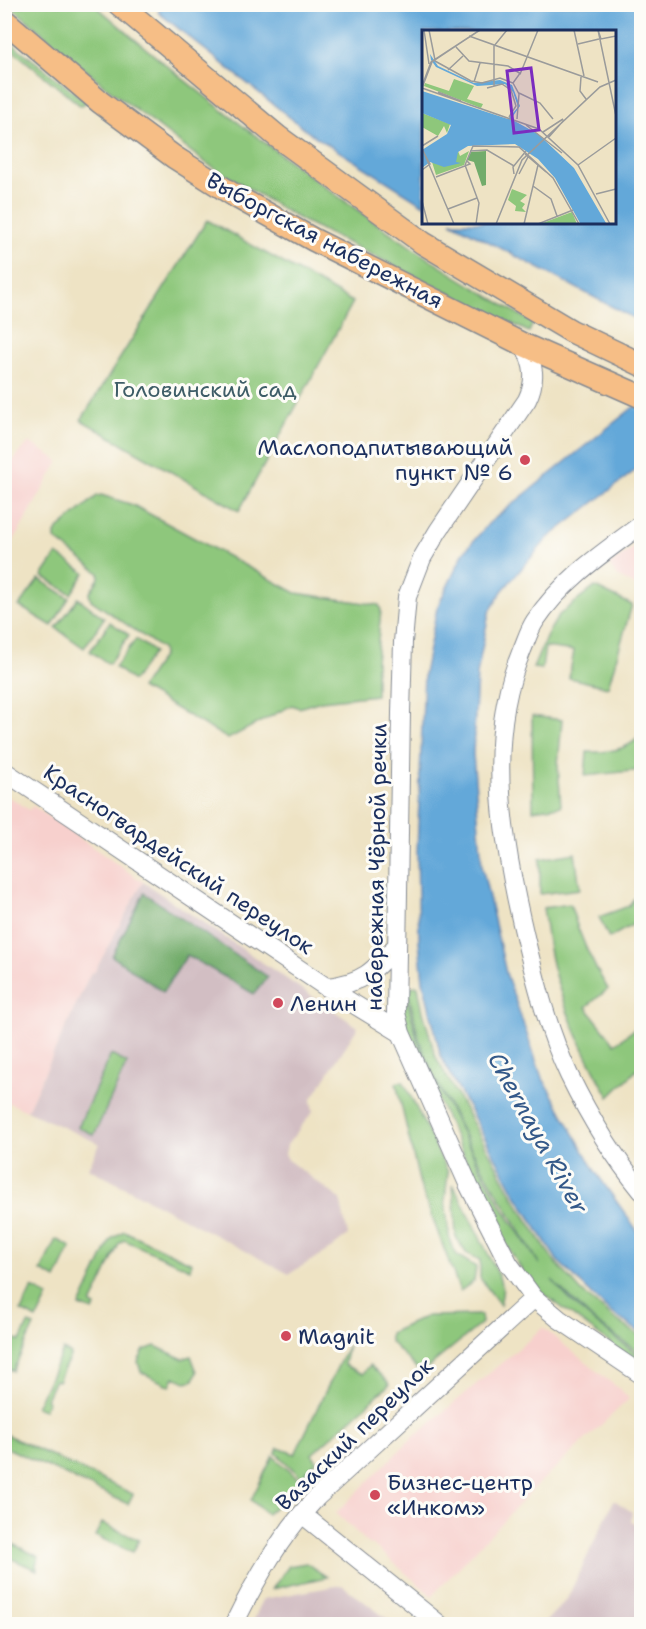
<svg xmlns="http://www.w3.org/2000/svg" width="646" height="1629" font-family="'Shantell Sans',sans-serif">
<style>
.built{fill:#f7d0cd}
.industrial{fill:#d2bec3}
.green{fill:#8ec77b;stroke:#547b6c;stroke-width:1.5}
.forest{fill:#72ac6b;stroke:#466e64;stroke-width:1.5}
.water{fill:#63a8d9;stroke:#3f6c9c;stroke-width:1.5}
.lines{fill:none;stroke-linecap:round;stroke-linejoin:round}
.minor-casing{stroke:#848991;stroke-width:20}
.major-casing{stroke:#848991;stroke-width:25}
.minor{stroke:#fff;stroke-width:18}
.major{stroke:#f6be86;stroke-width:22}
.poi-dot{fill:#d1495b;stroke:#fdfcf7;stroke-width:2}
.labels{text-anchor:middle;stroke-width:6;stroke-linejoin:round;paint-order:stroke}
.street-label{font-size:22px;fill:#1b2f5e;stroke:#fdfcf7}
.park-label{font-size:22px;fill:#3e5d67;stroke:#fdfcf7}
.poi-label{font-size:22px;fill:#1b2f5e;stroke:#fdfcf7;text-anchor:start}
.water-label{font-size:24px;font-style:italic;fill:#345989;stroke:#fdfcf7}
.inset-road{fill:none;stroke:#9a9b9b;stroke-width:1.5}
.view{fill:#7b2cbf;fill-opacity:0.15;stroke:#7b2cbf;stroke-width:3}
.inset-edge{fill:none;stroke:#1b2f5e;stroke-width:3}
</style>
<rect width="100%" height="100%" fill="#fdfcf7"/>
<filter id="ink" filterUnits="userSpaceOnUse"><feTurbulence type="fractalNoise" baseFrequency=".0167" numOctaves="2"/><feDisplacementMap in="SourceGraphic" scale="12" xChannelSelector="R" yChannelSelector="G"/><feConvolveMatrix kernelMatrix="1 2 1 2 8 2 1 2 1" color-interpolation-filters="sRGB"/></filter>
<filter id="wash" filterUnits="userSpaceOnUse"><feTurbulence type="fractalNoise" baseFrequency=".008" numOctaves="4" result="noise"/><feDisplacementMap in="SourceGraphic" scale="24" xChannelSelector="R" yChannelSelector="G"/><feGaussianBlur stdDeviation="1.35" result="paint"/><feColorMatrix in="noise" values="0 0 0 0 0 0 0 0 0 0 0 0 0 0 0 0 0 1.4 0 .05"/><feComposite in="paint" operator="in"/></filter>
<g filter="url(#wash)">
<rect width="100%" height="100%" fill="#eee3c4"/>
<!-- built -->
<path class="built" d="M29,442L59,461L5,556V461L10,464Z
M641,542V589L617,576L609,565Z
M10,797L29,810L33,806L143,882L94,973L91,972L27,1111L5,1101L4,806Z
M543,1328L623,1392L629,1399L534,1488L432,1596L372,1544L370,1545L336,1513L410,1440Z"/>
<!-- industrial -->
<path class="industrial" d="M143,882L358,1027L311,1100L313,1111L287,1145L285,1154L289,1161L340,1199L348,1235L332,1248L289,1274L88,1168L100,1144L27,1111L91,972L94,973Z
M614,1500L632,1512L631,1521L641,1528V1624H543L567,1599Z
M342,1585L394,1624H252L263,1599Z"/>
<!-- green -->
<path class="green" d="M26,4L95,5C197,94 305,176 417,251C455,277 495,299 533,323L529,332L301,220L206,163L106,87L9,5L24,6Z
M4,37L86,102L81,106L5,44Z
M207,220L353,302L239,511L81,420Z
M101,495L133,505L296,593L379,605L381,610L376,662V695L321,701L299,708L292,705L228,739L141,688L163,655L162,649L91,600L89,594L99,578V573L55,539V534L58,529L97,496Z
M57,554L85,573L71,594L42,576Z
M39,579L69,598L52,626L19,606Z
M595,587L632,605L608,687L569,678L574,651L545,647L542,669L533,668L548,633L559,615Z
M78,598L104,618L84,648L56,628Z
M110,622L129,635L109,664L90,651Z
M136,639L154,652L133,681L115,667Z
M532,716L562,720L558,765L561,806L533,810Z
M641,735V770L585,776L587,752C606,753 628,750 641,735Z
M575,853L580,889L540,894V859Z
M640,894L641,898V920L609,938L599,917L629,906L634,898Z
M570,904C579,935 591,962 608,989L586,1007L615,1044L640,1025L641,1027V1066L609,1097C586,1057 565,1013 553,968C548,949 546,928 543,908Z
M418,986L423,1012L436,1057L520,1208L552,1258L582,1292L611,1316L641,1337V1354L594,1321L552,1280C578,1312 608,1333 641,1357V1366L537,1289L526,1277L501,1236L399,1016L405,988L417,1038L432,1075L476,1160L505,1212L540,1265L473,1152L433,1074L419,1039L407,987Z
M111,1055L127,1063L94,1135L78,1127Z
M403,1081L448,1172L445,1200L450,1242L457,1255L476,1267L474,1281L460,1291L420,1185L396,1083Z
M453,1184L498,1274L503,1290L500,1305L480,1278V1260L466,1253L456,1237Z
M124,1231L192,1263L190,1269L124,1240L119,1244L91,1305L95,1307L93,1311L80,1306L111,1239Z
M56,1239L71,1247L56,1279L41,1271Z
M32,1288L48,1296L37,1319L21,1311Z
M481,1315L482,1323L421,1373L390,1341V1333L427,1316Z
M28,1324L34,1326L13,1371L5,1367V1348L10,1336L20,1341Z
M348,1345L344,1365L363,1374L370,1365L390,1384L312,1454L317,1461L301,1477L276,1453L278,1448L295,1454Z
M155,1346L183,1359L191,1356L197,1372L194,1380L186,1382L174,1377L170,1386L141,1372L138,1362L144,1350Z
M63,1350L71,1354L58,1381L55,1380L46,1399L48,1401L44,1410L36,1407Z
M5,1434L133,1494L128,1504L5,1447Z
M273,1456L302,1482L267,1514L251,1500Z
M102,1523L139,1540L133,1552L95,1536Z
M5,1540L39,1557L36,1564L37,1570L5,1556Z
M306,1563L327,1577L272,1589L289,1566Z"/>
<!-- forest -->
<path class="forest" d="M144,893L268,977L254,994L187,955L163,992L112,956Z"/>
<!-- water -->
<path class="water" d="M163,5H641V322L451,222H614V32H424V205L308,132L158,12Z
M641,401V466L548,538L502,591L489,613L477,674L473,754L482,866L506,973L541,1075L595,1171L641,1236V1333L609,1311L557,1260L516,1195L441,1057L423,981L419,941L417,852L424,674L437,608L464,552L489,523Z"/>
</g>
<g filter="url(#ink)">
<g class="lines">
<defs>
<path id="minor" d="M524,345C534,365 537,379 527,400L438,531L422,558L407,597L403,642L401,713L396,1013L401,1033L469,1186L509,1264L534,1298L559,1319L642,1375
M642,524C603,553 562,580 535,621C529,630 526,641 522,650C483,741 504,849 526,941C537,986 549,1033 569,1075C589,1116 613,1156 642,1191
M4,771L326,987L401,1033
M326,987C362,984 374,971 397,945
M302,1514L439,1624
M234,1624C257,1577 281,1535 317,1497L534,1298"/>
<path id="major" d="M119,4L278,137L423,243L571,331L642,365
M4,20L100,102L174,157L237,197L314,240L524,345L642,397"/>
</defs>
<!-- minor casing -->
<use href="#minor" class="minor-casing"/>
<!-- major casing -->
<use href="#major" class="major-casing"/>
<!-- minor -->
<use href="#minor" class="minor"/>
<!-- major -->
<use href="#major" class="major"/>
</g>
</g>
<!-- markers -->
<g class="poi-dot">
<circle cx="525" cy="460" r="6"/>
<circle cx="278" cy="1003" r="6"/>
<circle cx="286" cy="1336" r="6"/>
<circle cx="375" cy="1495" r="6"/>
</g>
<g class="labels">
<!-- street labels -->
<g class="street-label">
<text transform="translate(325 240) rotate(28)" y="8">Выборгская набережная</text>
<text transform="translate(179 859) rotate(34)" y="8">Красногвардейский переулок</text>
<text transform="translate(376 867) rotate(-89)" y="8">набережная Чёрной речки</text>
<text transform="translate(354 1434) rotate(-44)" y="8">Вазаский переулок</text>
</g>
<!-- park labels -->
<g class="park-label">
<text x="205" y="397">Головинский сад</text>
</g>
<!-- poi labels -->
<g class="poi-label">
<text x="513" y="455" text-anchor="end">Маслоподпитывающий<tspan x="513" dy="25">пункт № 6</tspan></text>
<text x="290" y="1011">Ленин</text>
<text x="298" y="1344">Magnit</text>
<text x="387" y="1490">Бизнес-центр<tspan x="387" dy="25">«Инком»</tspan></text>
</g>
<!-- water labels -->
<g class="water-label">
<text transform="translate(538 1133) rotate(61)" y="8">Chernaya River</text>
</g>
</g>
<!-- overview -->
<g transform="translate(422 30)">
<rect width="194" height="194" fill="#eee3c4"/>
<path d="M32,49L52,56L45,69L61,74L59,78L2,56L3,53L27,61ZM0,83L28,94L25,103L22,96L16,106L0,97ZM36,121L38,126L47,121L42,135L14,145L10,132ZM90,159L105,165L98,171L103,174L100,178L104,182L93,181L94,176L86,170ZM150,182L155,194H118Z" fill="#8ec77b"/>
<path d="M64,121V155L60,156L52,132L45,130L49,122Z" fill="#72ac6b"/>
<path d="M4,0L8,24L16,36L52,53L78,50L90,55L98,76L89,89L116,104L152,138L184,193H158L133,148L116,129L93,114L46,116L36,122L34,132L39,133L22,137L8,132L0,138V120L25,104L29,95L0,83V61L86,89L96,77L91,62L83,54L55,56L14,37L9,30Z" fill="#63a8d9"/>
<path class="inset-road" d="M2,0L7,34M7,0L13,30M152,0L162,46M176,0L194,86M176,0L179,9L194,6M47,6L176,52M156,14L177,9M34,17L47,31L86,36L99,44M13,31L49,51L60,53L78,48L91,53L97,64L95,89M26,40L41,26M159,47L158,61L164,69M52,52L58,33M91,53L99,42L116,0M0,56L9,32L58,0M72,56V16L85,0M0,58L117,99L156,135L188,194M0,58L10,32L58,0M65,58L80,54L89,60L94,76L87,87M16,62L39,71M97,63L118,73L131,89M104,95L140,123M121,102L141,89M126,108L142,90M0,116L16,106M0,118L32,194M0,119L8,134L0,140M48,121L65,120L92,136M103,124L124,142M43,135L51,116L97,117L131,148L157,194M43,135L57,173L54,194M156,135L194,108M92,144L91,137L104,121M97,144L106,127M14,147L48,134L45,131M111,156L129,169L135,186M174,164L194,159M0,171L6,194M0,171L6,194M26,179L55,168M74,194L100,130L178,57L194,50M102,194L116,135M116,194L151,180"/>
<path class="view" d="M109,38L117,100L92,103L85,41Z"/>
<rect width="194" height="194" class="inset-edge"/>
</g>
<!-- margin -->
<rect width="646" height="1629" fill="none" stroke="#fdfcf7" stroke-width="24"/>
</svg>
